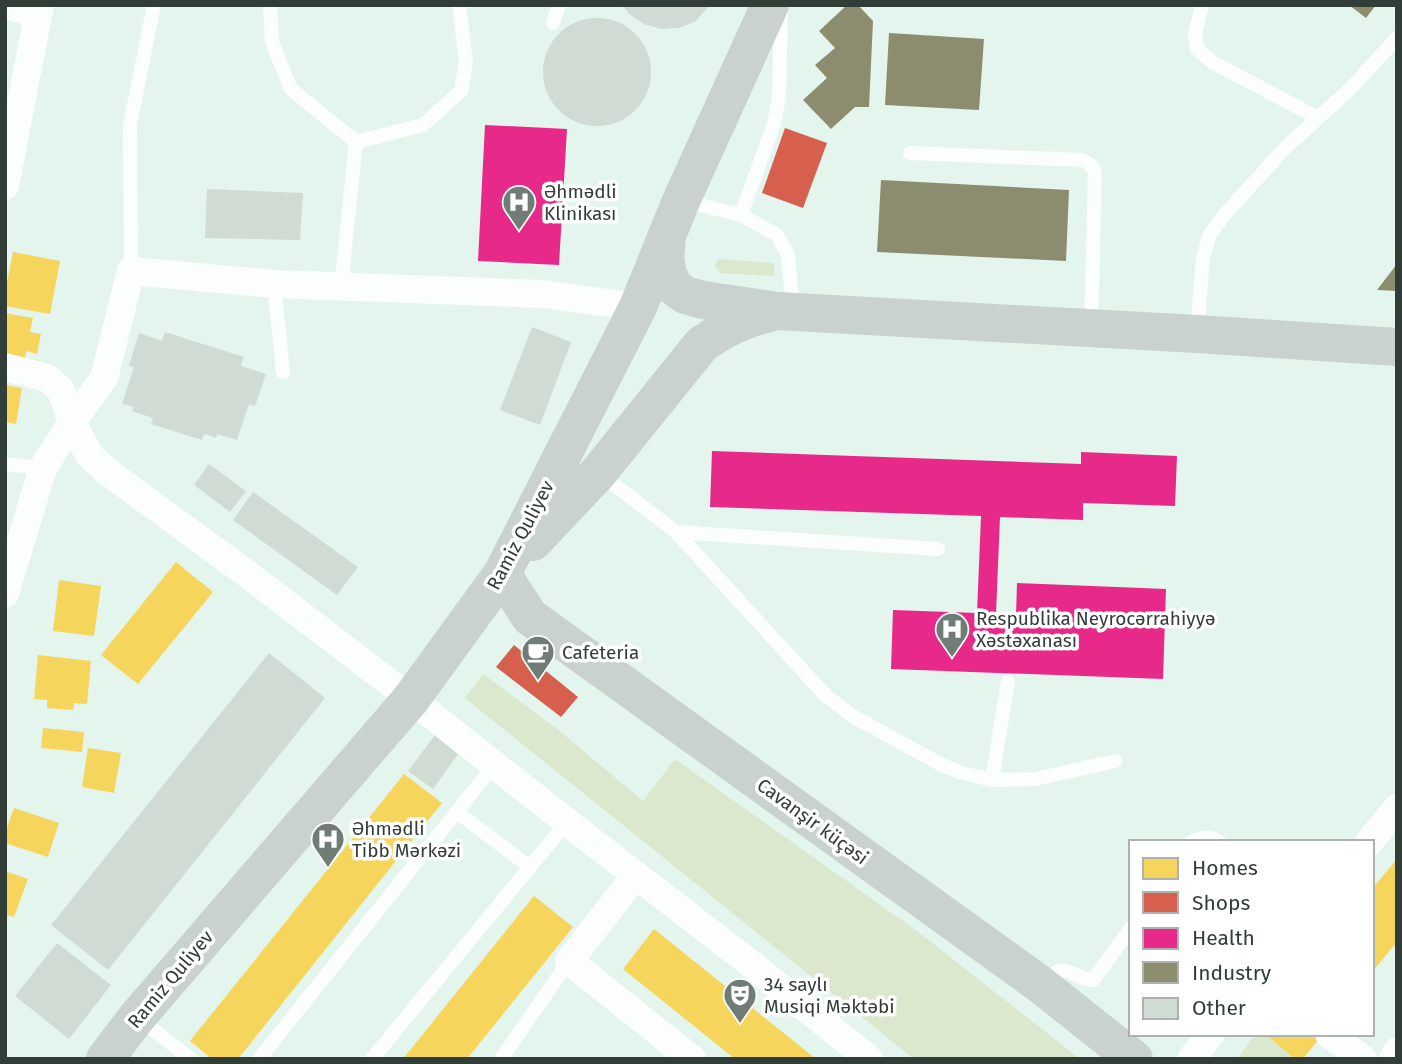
<svg xmlns="http://www.w3.org/2000/svg" width="1402" height="1064" font-family="'Fira Sans',sans-serif">
<style>
.green{fill:#dce8ce}
.homes{fill:#f6d55c}
.shops{fill:#d6604d}
.health{fill:#e7298a}
.industry{fill:#8c8c6e}
.building{fill:#d0dcd3}
.lines{fill:none;stroke-linecap:round;stroke-linejoin:round}
.lane{stroke:#fbfefc;stroke-width:14}
.street{stroke:#fbfefc;stroke-width:28}
.secondary{stroke:#c9d2cf;stroke-width:38}
.labels{text-anchor:middle;stroke-width:7;stroke-linejoin:round;paint-order:stroke}
.poi-label{font-size:19px;fill:#313d37;stroke:#fff;text-anchor:start}
.street-label{font-size:19px;fill:#313d37;stroke:#fff}
</style>
<rect width="100%" height="100%" fill="#e3f5ec"/>
<!-- green -->
<path class="green" d="M718,259L774,263V276L720,273L715,266Z
M483,674L557,729L643,801L675,759L917,931L1080,1059H914L465,698Z
M1256,1034H1265L1295,1059H1237Z"/>
<!-- homes -->
<path class="homes" d="M13,252L60,261L50,314L5,306V292Z
M5,313L33,318L30,332L41,334L37,354L26,351L25,358L5,354Z
M5,385L22,388L16,424L5,422Z
M176,562L213,592L138,684L101,655Z
M59,580L101,586L94,636L53,631Z
M38,655L91,661L87,704L74,703L73,710L47,708V700L34,699Z
M43,728L84,732L82,752L41,748Z
M88,748L121,753L114,793L82,787Z
M404,774L442,803L238,1059H212L190,1041Z
M14,808L59,823L48,857L5,843V833Z
M1397,859V942L1372,972V889Z
M5,871L28,879L14,917L5,914Z
M534,896L573,927L467,1059H403Z
M654,929L816,1059H735L623,969Z
M1265,1034H1323L1303,1059H1295Z"/>
<!-- shops -->
<path class="shops" d="M785,128L827,143L803,208L762,193Z
M514,645L578,697L561,717L496,667Z"/>
<!-- health -->
<path class="health" d="M485,125L567,129L559,265L478,261Z
M712,451L1081,464V452L1177,456L1175,506L1083,503V520L1000,517L996,614L1016,615L1017,583L1166,589L1163,679L891,669L893,610L977,613L981,516L710,507Z"/>
<!-- industry -->
<path class="industry" d="M847,5H858L873,21L869,107H855L831,129L803,100L827,78L815,65L835,48L819,31Z
M1349,5H1376L1366,18Z
M889,33L984,39L979,110L885,105Z
M881,180L1069,190L1066,261L877,252Z
M1397,264V291L1377,290Z"/>
<!-- building -->
<path class="building" d="M622,5H710L696,21L679,28L661,29L644,24L629,14Z
M543 72a54 54 0 1 1 108 0a54 54 0 1 1-108 0Z
M207,189L303,193L300,240L205,238Z
M532,327L571,342L540,425L500,410Z
M165,332L244,357L241,366L266,374L255,406L249,404L237,440L217,434L216,438L204,434L202,440L151,424L153,418L132,411L134,407L122,404L134,367L129,366L139,333L162,341Z
M209,464L246,491L230,512L194,485Z
M253,492L358,567L337,595L233,520Z
M269,653L325,698L108,970L51,925Z
M435,735L458,754L433,789L408,771Z
M57,943L111,985L69,1039L15,996Z"/>
<g class="lines">
<!-- lane -->
<path class="lane" d="M270,5L272,42L291,89L356,142
M1202,5L1195,34L1197,49L1212,62L1318,118
M553,23L559,5
M356,142L423,125L461,91L466,62L459,5
M910,153L1082,160L1091,165L1095,172L1091,326
M683,201L741,215L777,235L788,255L793,310
M741,215L774,124L779,98L781,10
M131,271L130,125L154,5
M274,284L283,372
M341,286L356,142
M1197,331L1203,258L1210,234L1225,214L1285,148L1350,89L1397,38
M5,464L43,468
M599,473L676,532L826,696L854,717L942,765L962,773L992,780L1036,779L1115,761
M676,532L938,549
M992,780L1008,682
M457,812L530,867
M1191,842C1200,838 1211,835 1219,842
M1042,984C1046,981 1051,976 1055,973C1068,965 1080,981 1093,980L1131,928
M138,1018L191,1059
M259,1059L495,764
M372,1059L567,822
M501,1059L569,961"/>
<!-- street -->
<path class="street" d="M5,5L38,14
M5,186L40,5
M5,367L47,378L61,390L72,422L89,455L109,473L250,576L411,699L567,822L746,960L869,1059
M5,594L43,468L72,422L104,378L131,271L274,284L542,294L638,307
M1369,842L1397,808
M636,875L569,961L692,1059
M1329,1034L1363,1059
M1191,1059L1211,1034
M1393,1059L1397,1051"/>
<!-- secondary -->
<path class="secondary" d="M667,237L665,259L668,274L674,287L685,295L703,300L777,311L1197,334L1397,347
M533,542L598,473L702,344C729,326 742,320 773,312
M502,574L530,617L1041,985L1134,1059
M105,1059L137,1017L411,699L502,574L638,307L681,201L770,5"/>
</g>
<!-- icons -->
<defs>
<symbol id="hospital-pin" viewBox="-11 -11 22 30"><path d="M0 17L-7.5 6A9.5 9.5 0 1 1 7.5 6Z" fill="#6f7d76" stroke="#fff"/><path d="M-5-5h3v3.5h4V-5h3V5h-3V1.5h-4V5h-3Z" fill="#fff"/></symbol>
<symbol id="cafe-pin" viewBox="-11 -11 22 30"><path d="M0 17L-7.5 6A9.5 9.5 0 1 1 7.5 6Z" fill="#6f7d76" stroke="#fff"/><path d="M-5.5-4.5H6V0H3Q3 3.5 0 3.5H-2.5Q-5.5 3.5-5.5 0ZM3-3.2v2h1.7v-2ZM-6 4.5H4V6H-6Z" fill="#fff"/></symbol>
<symbol id="theatre-pin" viewBox="-11 -11 22 30"><path d="M0 17L-7.5 6A9.5 9.5 0 1 1 7.5 6Z" fill="#6f7d76" stroke="#fff"/><path d="M-5-5.5Q0-4 5-5.5V0Q5 5 0 6Q-5 5-5 0ZM-3.3-2.5H-1v1.5H-3.3ZM1-2.5H3.3v1.5H1ZM-2.8 1Q0 5.5 2.8 1Z" fill="#fff"/></symbol>
</defs>
<g fill-rule="evenodd">
<use href="#hospital-pin" x="500" y="183" width="38" height="52"/>
<use href="#hospital-pin" x="933" y="610" width="38" height="52"/>
<use href="#cafe-pin" x="519" y="633" width="38" height="52"/>
<use href="#hospital-pin" x="309" y="820" width="38" height="52"/>
<use href="#theatre-pin" x="721" y="976" width="38" height="52"/>
</g>
<g class="labels">
<!-- poi labels -->
<g class="poi-label">
<text x="544" y="198">Əhmədli<tspan x="544" dy="22">Klinikası</tspan></text>
<text x="976" y="625">Respublika Neyrocərrahiyyə<tspan x="976" dy="22">Xəstəxanası</tspan></text>
<text x="562" y="659">Cafeteria</text>
<text x="352" y="835">Əhmədli<tspan x="352" dy="22">Tibb Mərkəzi</tspan></text>
<text x="764" y="991">34 saylı<tspan x="764" dy="22">Musiqi Məktəbi</tspan></text>
</g>
<!-- street labels -->
<g class="street-label">
<text transform="translate(520 535) rotate(-62)" y="7">Ramiz Quliyev</text>
<text transform="translate(813 821) rotate(36)" y="7">Cavanşir küçəsi</text>
<text transform="translate(170 979) rotate(-50)" y="7">Ramiz Quliyev</text>
</g>
</g>
<!-- border -->
<rect width="1402" height="1064" fill="none" stroke="#313d37" stroke-width="14"/>
<!-- legend -->
<rect x="1129" y="840" width="245" height="196" fill="#ffffff" stroke="#adb1af" stroke-width="2"/>
<rect x="1143" y="858" width="35" height="21" fill="#f6d55c" stroke="#adb1af" stroke-width="2"/>
<text x="1192" y="875" font-size="21" fill="#313d37">Homes</text>
<rect x="1143" y="892" width="35" height="21" fill="#d6604d" stroke="#adb1af" stroke-width="2"/>
<text x="1192" y="910" font-size="21" fill="#313d37">Shops</text>
<rect x="1143" y="928" width="35" height="21" fill="#e7298a" stroke="#adb1af" stroke-width="2"/>
<text x="1192" y="945" font-size="21" fill="#313d37">Health</text>
<rect x="1143" y="962" width="35" height="21" fill="#8c8c6e" stroke="#adb1af" stroke-width="2"/>
<text x="1192" y="980" font-size="21" fill="#313d37">Industry</text>
<rect x="1143" y="998" width="35" height="21" fill="#d0dcd3" stroke="#adb1af" stroke-width="2"/>
<text x="1192" y="1015" font-size="21" fill="#313d37">Other</text>
</svg>
